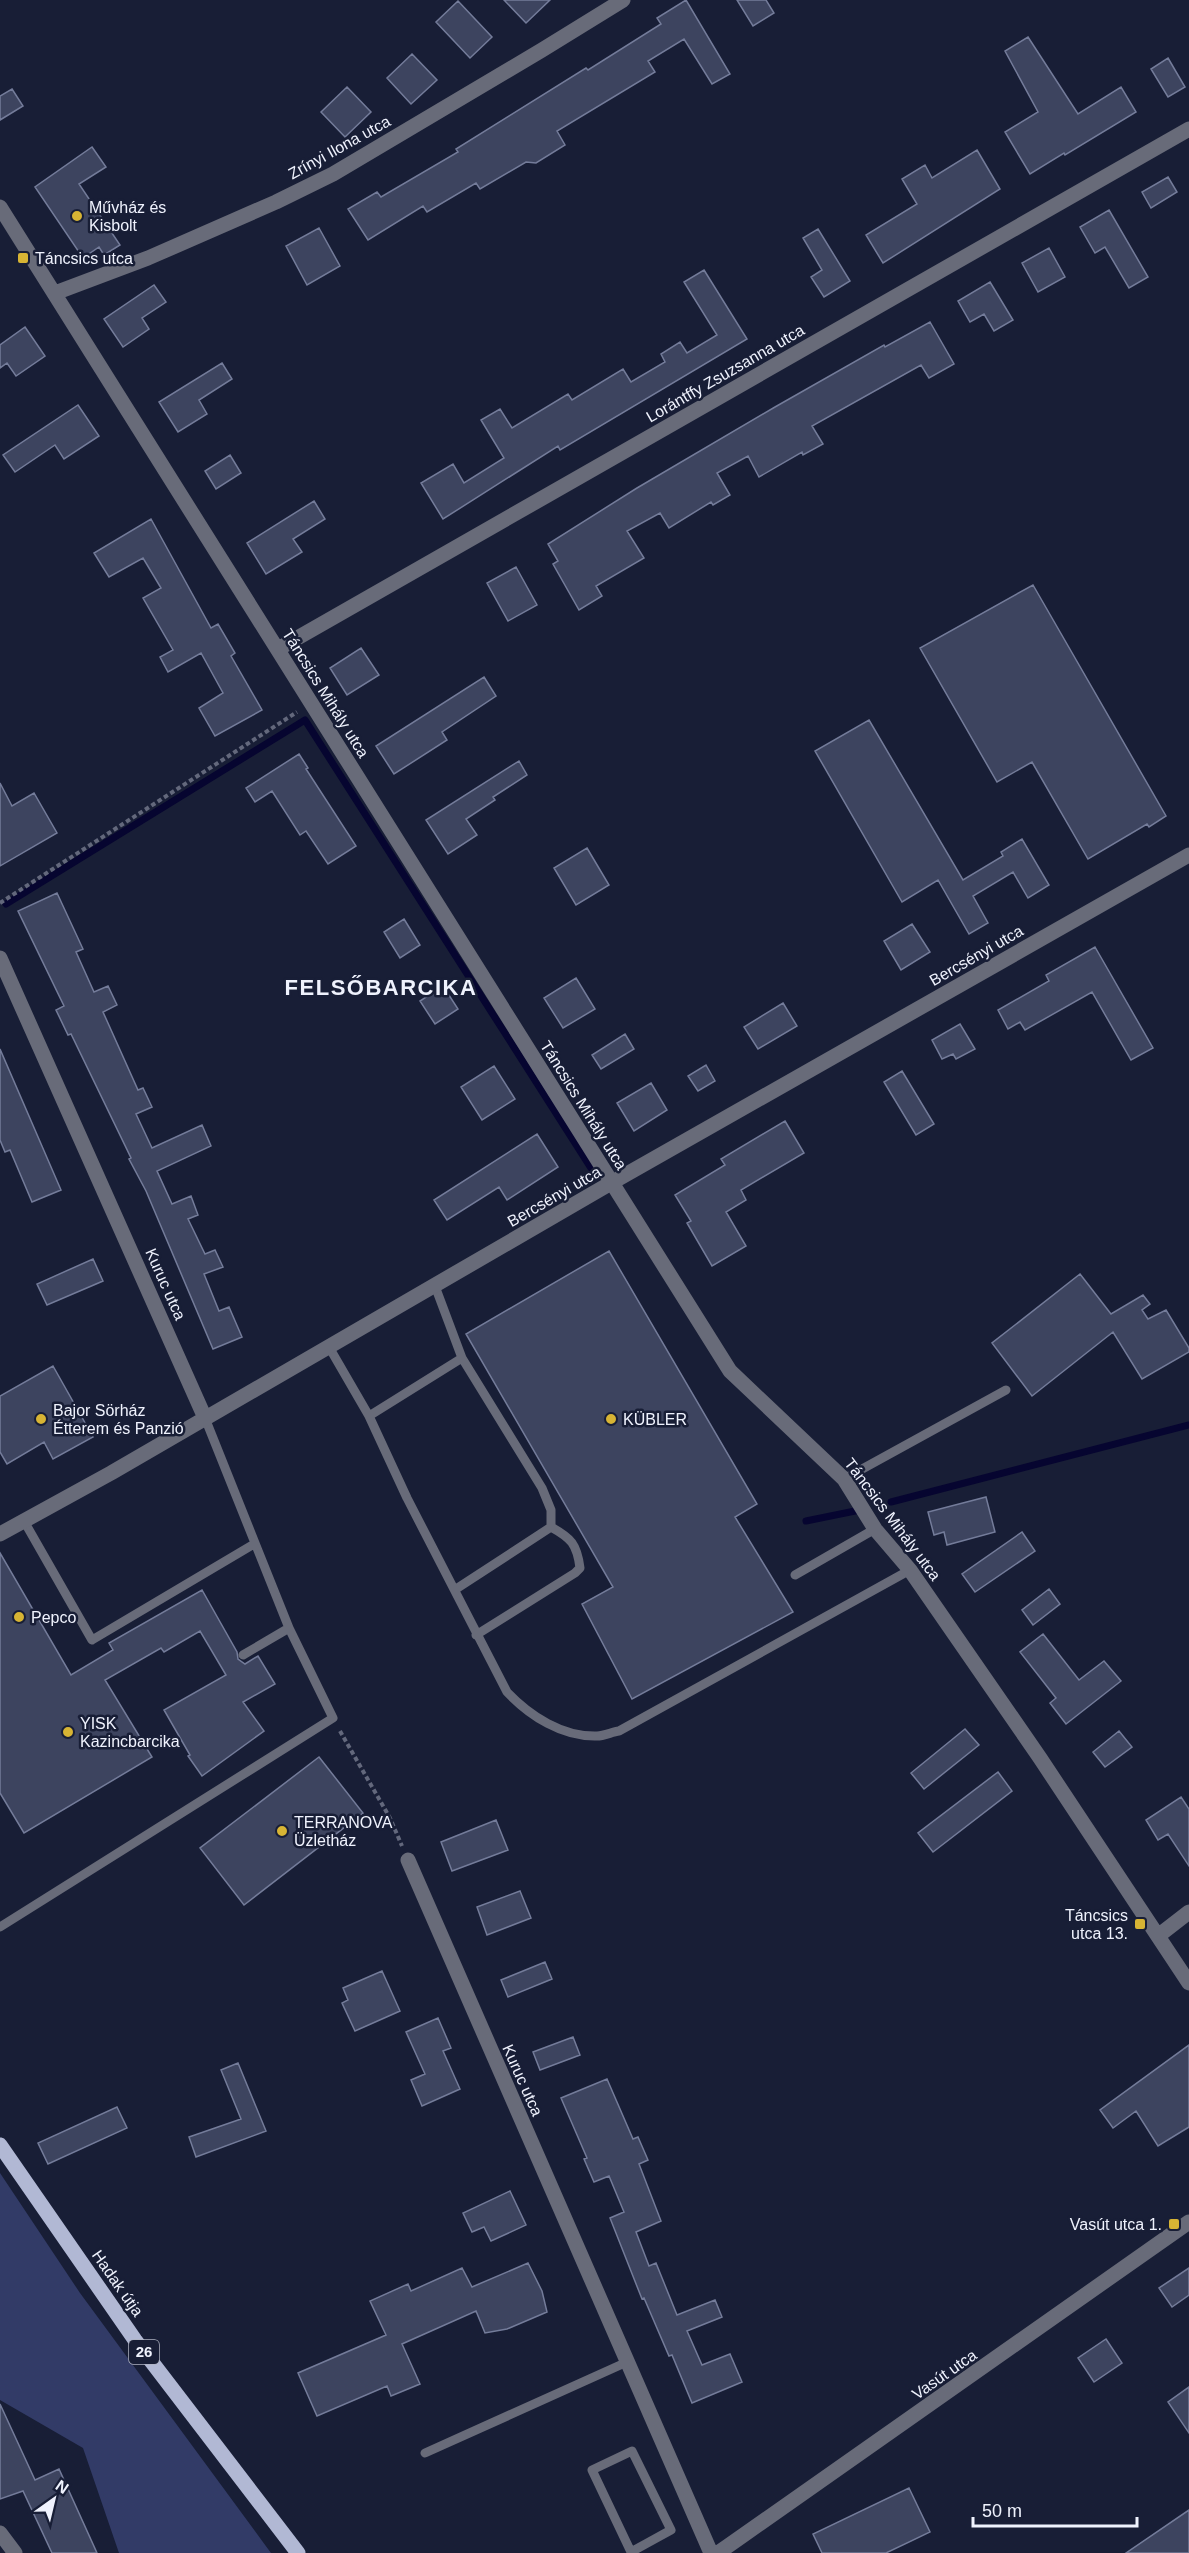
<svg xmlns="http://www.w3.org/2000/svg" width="1189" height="2553" font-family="Arial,sans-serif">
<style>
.grass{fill:#323b67}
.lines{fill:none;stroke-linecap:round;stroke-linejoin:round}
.stream{stroke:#060530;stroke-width:7}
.building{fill:#3d445f;stroke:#747c9a;stroke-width:1.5}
.path{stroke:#63687c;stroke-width:4;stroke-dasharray:4.5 3;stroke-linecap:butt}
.service{stroke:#686b79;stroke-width:9}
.minor{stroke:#686b79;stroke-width:15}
.primary{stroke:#b1b8d4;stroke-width:15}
.poi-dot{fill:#d7b434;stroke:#181e36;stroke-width:2}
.labels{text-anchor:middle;stroke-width:5;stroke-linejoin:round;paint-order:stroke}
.shield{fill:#181e36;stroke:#aeb2c1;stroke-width:1.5}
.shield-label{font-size:15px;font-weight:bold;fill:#eff2fd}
.street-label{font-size:16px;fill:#eff2fd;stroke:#181e36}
.poi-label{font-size:16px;fill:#eff2fd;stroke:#181e36;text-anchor:start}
.district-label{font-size:22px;font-weight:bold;letter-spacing:1.5px;fill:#eff2fd;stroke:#181e36}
</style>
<rect width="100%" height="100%" fill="#181e36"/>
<!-- grass -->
<path class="grass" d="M0,2173L80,2293L271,2553H119L83,2448L0,2400Z"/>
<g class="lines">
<!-- stream -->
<path class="stream" d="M6,904L305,720L591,1168
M891,1502L1189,1425
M806,1521L855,1511"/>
</g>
<!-- building -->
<path class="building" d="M504,0H550L526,23Z
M686,0L730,74L712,84L684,39L648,61L655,72L557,131L565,145L536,163L526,162L480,189L476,183L427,212L423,206L368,240L348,209L377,192L381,197L458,152L456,149L586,68L588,70L661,24L657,18Z
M737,0H766L774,13L753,26Z
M458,1L492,37L470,58L436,22Z
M1028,37L1078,114L1121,87L1136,112L1065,155L1064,153L1030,174L1005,132L1038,112L1005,51Z
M412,54L437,80L411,104L387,78Z
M1168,58L1185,87L1168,97L1151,69Z
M347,87L371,112L345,137L321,112Z
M12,89L23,106L0,120V96Z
M92,147L106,167L79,184L120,245L104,255L99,247L83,258L35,187Z
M977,150L1000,189L883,263L866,235L917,204L902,179L925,165L932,178Z
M1168,177L1177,192L1151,208L1142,192Z
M1109,210L1148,277L1129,288L1105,247L1095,253L1080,227Z
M319,228L340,266L307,285L286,246Z
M818,229L850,281L824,297L811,277L822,270L803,238Z
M1049,248L1065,277L1038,292L1022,263Z
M704,270L747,339L560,450L558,446L443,519L421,483L453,464L464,483L504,458L481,420L500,409L512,428L568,394L572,400L623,369L631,382L665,362L661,354L680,342L687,353L717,335L684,282Z
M990,282L1013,320L994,331L984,314L970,322L958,301Z
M154,285L166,302L142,318L149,329L123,347L104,319Z
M930,322L954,364L929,378L921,365L812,426L823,444L803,455L802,452L759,477L748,456L717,473L730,495L713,505L711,502L669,528L660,513L627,531L644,558L596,586L602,596L579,610L553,564L558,561L548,544L637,488L775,407L884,345L885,347Z
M25,327L45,356L16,376L7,363L0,368V345Z
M222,363L232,379L199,400L207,414L178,432L159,402Z
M78,405L99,436L64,459L55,445L15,472L3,455Z
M230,455L241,473L216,489L205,471Z
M314,501L325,519L293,539L302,552L266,574L247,543Z
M151,519L211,628L218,624L235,653L231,656L262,710L215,736L199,708L223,693L201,653L168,672L160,657L173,650L143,598L161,588L143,558L109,577L94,553Z
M516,567L537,605L508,621L487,583Z
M1033,585L1166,816L1149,827L1147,824L1088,859L1032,762L997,782L920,648Z
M361,648L379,675L347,695L330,668Z
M484,677L496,696L442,732L447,740L394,774L376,746Z
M869,720L963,880L1003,856L1001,852L1022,839L1049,885L1028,898L1013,872L973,896L988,923L969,934L938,880L902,902L815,751Z
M299,754L308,768L306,769L356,846L328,864L306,831L300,835L272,791L255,802L246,788Z
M519,761L527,775L493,797L495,800L466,819L477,835L448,854L426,820Z
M0,783L12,806L34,793L57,833L0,866Z
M587,848L609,885L576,905L554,868Z
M57,893L83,949L76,952L94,992L108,986L117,1005L103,1012L138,1090L143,1088L152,1107L136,1114L152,1148L202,1125L211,1146L157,1171L172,1204L191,1196L198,1215L188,1219L205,1254L215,1250L223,1267L204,1274L219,1311L229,1307L242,1337L213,1349L146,1191L129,1159L131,1158L71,1034L68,1035L56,1010L64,1006L18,911Z
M404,919L420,945L400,958L384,932Z
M912,924L930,952L901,970L884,941Z
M1095,947L1153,1048L1131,1060L1092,992L1025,1030L1020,1022L1008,1029L998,1010L1049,981L1046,975Z
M576,978L595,1009L563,1028L544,998Z
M443,986L458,1009L435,1024L420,1001Z
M783,1003L797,1026L758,1049L744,1027Z
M960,1024L975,1049L956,1059L953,1054L942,1059L932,1040Z
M625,1034L634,1049L601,1069L592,1055Z
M0,1049L61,1190L32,1202L10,1150L5,1152L0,1140Z
M706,1065L715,1081L698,1091L688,1076Z
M494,1066L515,1099L482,1120L461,1087Z
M902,1071L934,1124L916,1135L884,1082Z
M651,1083L667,1110L634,1131L617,1103Z
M785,1121L804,1153L741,1190L746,1200L726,1212L746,1246L712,1266L687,1223L691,1221L675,1195L725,1165L721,1159Z
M537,1134L558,1167L507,1200L499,1187L447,1220L434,1200Z
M609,1251L757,1504L735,1517L793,1612L632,1699L582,1604L613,1587L466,1334Z
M93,1259L103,1281L47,1305L37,1284Z
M1080,1274L1111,1314L1143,1295L1150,1304L1142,1310L1148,1319L1166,1310L1189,1348V1352L1142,1379L1113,1332L1032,1396L992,1343Z
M53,1366L93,1437L53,1459L44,1442L7,1464L0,1452V1396Z
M986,1497L995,1532L947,1545L944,1532L934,1535L928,1512Z
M1022,1532L1035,1551L975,1592L962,1574Z
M0,1553L71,1675L113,1650L109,1643L202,1590L237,1652L238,1659L245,1664L258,1656L275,1684L243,1702L264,1731L202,1776L188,1756L190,1755L164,1710L226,1675L200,1631L164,1652L161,1648L105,1680L152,1757L24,1833L0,1793Z
M1049,1589L1060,1604L1033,1625L1022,1610Z
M1043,1634L1079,1680L1104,1661L1121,1681L1066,1724L1050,1703L1056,1698L1020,1652Z
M965,1729L979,1745L924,1789L911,1773Z
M1119,1731L1132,1747L1105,1767L1093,1752Z
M319,1757L363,1813L244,1905L200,1848Z
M998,1772L1012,1791L933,1852L918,1833Z
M1181,1797L1189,1809V1866L1168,1834L1158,1840L1146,1820Z
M496,1820L508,1850L452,1871L441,1842Z
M520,1891L531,1918L487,1935L477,1907Z
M545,1962L552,1979L508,1997L501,1980Z
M382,1971L400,2011L355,2031L342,2003L348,2000L343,1988Z
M438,2018L451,2048L443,2051L460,2089L422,2106L411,2080L425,2074L406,2032Z
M573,2037L580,2055L540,2070L533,2052Z
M1189,2045V2127L1158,2146L1136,2111L1113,2128L1100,2110Z
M238,2063L266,2131L196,2157L189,2137L241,2119L221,2070Z
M607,2079L633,2139L638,2137L648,2160L639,2164L661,2221L636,2232L649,2266L656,2263L677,2315L715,2300L722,2317L687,2331L702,2365L730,2354L742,2382L692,2403L672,2355L669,2356L644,2298L642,2299L610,2218L624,2212L609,2176L594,2182L584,2159L587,2158L561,2098Z
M117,2107L127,2128L48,2164L38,2143Z
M510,2191L526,2225L491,2241L484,2227L472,2232L463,2213Z
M528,2263L542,2291L547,2312L507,2329L485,2333L476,2311L402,2344L420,2384L391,2396L387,2386L317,2416L298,2373L386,2335L370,2301L408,2284L411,2291L462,2268L472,2287Z
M1189,2268V2295L1172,2307L1159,2288Z
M1106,2339L1122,2363L1094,2382L1078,2358Z
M1189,2387V2433L1168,2402Z
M0,2404L35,2480L59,2469L97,2553H52L23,2491L0,2499Z
M909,2488L930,2532L886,2553H822L813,2534Z
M1189,2510V2553H1126Z"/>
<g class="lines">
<!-- path -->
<path class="path" d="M0,903L297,712
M340,1731L390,1818L402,1846"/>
<!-- service -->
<path class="service" d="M435,1286L462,1358L542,1488L551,1510V1527C571,1538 577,1544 580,1568L575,1573L476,1635
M329,1347L369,1416L407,1498L507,1692C530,1716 562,1737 597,1736C604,1736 612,1732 619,1731L910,1570
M369,1416L462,1358
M205,1418L289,1628L243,1655
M844,1479L1006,1390
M24,1521L92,1640L254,1544
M795,1575L875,1529
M456,1589L551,1527
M0,1927L333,1718L289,1628
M425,2453L627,2362
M631,2552L671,2530L632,2451L592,2470L631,2552L632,2553"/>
<!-- minor -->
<path class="minor" d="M0,207L730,1371L844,1479L875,1529L910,1570L1040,1758L1189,1983
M55,293L148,258L276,202L333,174L542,50L623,0
M278,649L1189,129
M0,958L205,1418
M0,1534L111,1473L611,1183L1189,855
M408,1860L711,2553
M1158,1936L1189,1912
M0,2533L15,2553
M718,2553L1189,2222"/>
<!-- primary -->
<path class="primary" d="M0,2145L135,2340L298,2553"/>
</g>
<!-- markers -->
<g class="poi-dot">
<circle cx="77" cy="216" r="6"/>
<rect x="17" y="252" width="12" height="12" rx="3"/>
<circle cx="41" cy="1419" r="6"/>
<circle cx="611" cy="1419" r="6"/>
<circle cx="19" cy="1617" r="6"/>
<circle cx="68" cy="1732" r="6"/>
<circle cx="282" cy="1831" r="6"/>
<rect x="1134" y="1918" width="12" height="12" rx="3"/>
<rect x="1168" y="2218" width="12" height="12" rx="3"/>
</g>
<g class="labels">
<!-- shield labels -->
<rect class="shield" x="129" y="2340" width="30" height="24" rx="4.5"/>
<g class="shield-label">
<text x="144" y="2357">26</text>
</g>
<!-- street labels -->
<g class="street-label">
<text transform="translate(339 147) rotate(-29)" y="6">Zrínyi Ilona utca</text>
<text transform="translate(725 373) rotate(-30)" y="6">Lorántffy Zsuzsanna utca</text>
<text transform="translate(326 693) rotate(58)" y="6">Táncsics Mihály utca</text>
<text transform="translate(976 955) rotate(-30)" y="6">Bercsényi utca</text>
<text transform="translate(584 1105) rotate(58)" y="6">Táncsics Mihály utca</text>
<text transform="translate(554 1196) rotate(-30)" y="6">Bercsényi utca</text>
<text transform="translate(166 1284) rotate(66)" y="6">Kuruc utca</text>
<text transform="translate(893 1519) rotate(53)" y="6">Táncsics Mihály utca</text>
<text transform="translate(523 2080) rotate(66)" y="6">Kuruc utca</text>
<text transform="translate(118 2283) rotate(55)" y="6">Hadak útja</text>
<text transform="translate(944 2374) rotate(-35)" y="6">Vasút utca</text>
</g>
<!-- poi labels -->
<g class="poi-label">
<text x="89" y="213">Művház és<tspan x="89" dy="18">Kisbolt</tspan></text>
<text x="35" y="264">Táncsics utca</text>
<text x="53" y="1416">Bajor Sörház<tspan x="53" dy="18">Étterem és Panzió</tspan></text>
<text x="623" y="1425">KÜBLER</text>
<text x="31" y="1623">Pepco</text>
<text x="80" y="1729">YISK<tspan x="80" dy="18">Kazincbarcika</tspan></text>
<text x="294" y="1828">TERRANOVA<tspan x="294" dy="18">Üzletház</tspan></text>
<text x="1128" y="1921" text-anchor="end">Táncsics<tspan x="1128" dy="18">utca 13.</tspan></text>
<text x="1162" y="2230" text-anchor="end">Vasút utca 1.</text>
</g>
<!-- district labels -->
<g class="district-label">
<text x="381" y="995">FELSŐBARCIKA</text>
</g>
</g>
<!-- north arrow -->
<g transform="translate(54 2499) rotate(34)" stroke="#181e36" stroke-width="4.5" paint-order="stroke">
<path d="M0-4.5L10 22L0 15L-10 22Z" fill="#eff2fd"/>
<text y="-9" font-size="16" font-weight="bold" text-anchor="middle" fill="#eff2fd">N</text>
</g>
<!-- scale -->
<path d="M973 2517v9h164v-9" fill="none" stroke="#eff2fd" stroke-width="3"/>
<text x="982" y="2517" font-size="18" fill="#eff2fd" stroke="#181e36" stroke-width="4.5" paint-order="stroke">50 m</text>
</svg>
